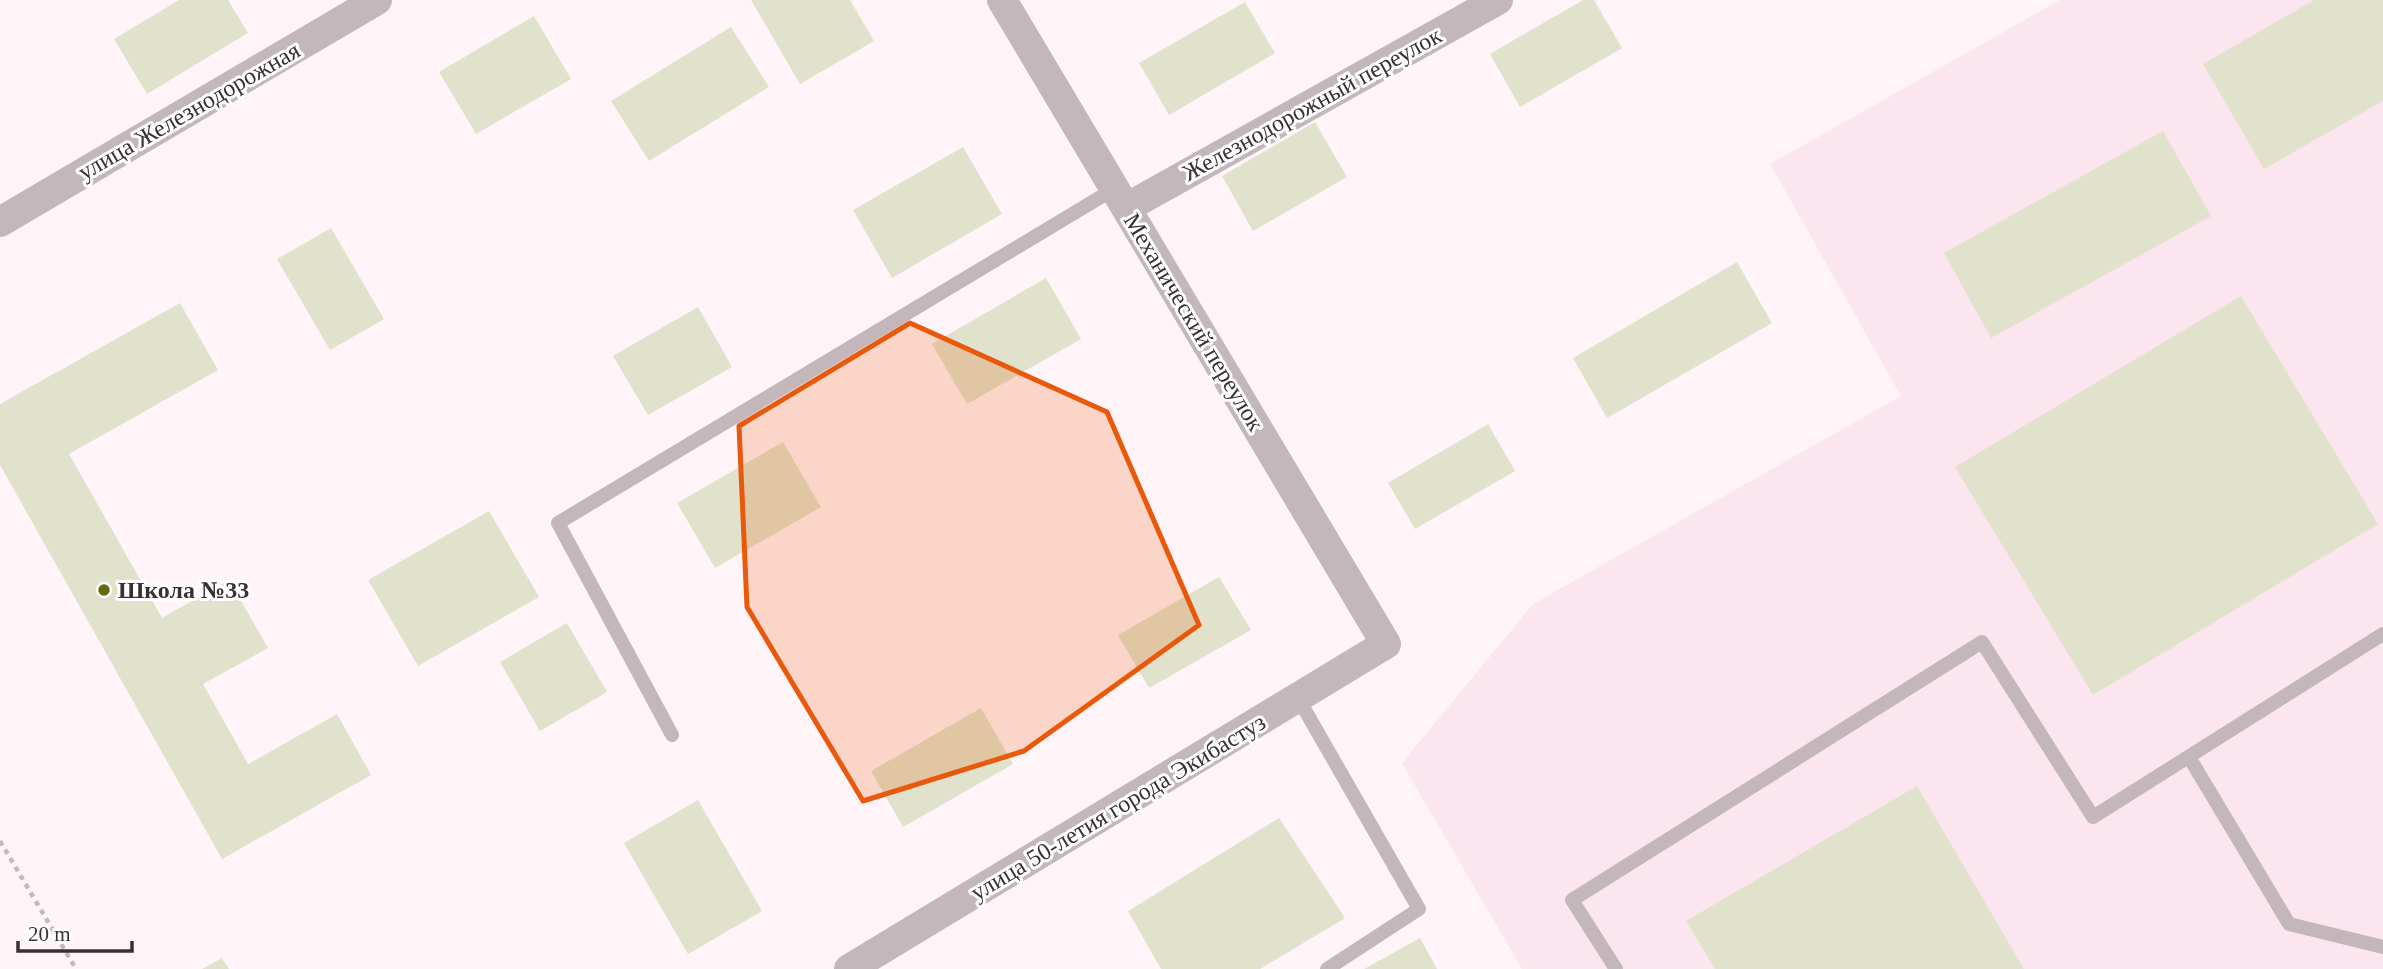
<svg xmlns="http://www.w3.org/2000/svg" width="2383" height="969" font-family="Georgia,serif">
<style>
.built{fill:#fbe6ef}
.building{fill:#e0e2cb}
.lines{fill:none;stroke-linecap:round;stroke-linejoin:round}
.path{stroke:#c4b9bd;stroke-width:4.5;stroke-dasharray:5 5;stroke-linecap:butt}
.lane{stroke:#c3b7bc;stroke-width:14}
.street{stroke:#c3b7bc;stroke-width:30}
.marked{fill:#e8590c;fill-opacity:0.2;stroke:#e8590c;stroke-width:5;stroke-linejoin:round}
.poi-dot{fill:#666a0a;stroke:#fff;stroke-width:2.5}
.labels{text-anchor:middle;stroke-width:6;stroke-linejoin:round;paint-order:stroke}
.street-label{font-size:24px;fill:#3a3034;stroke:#fff}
.poi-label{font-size:24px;font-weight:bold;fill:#3a3034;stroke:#fff;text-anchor:start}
</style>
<rect width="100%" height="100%" fill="#fff4f8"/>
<!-- built -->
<path class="built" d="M2060,0H2383V969H1522L1402,763L1533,604L1901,396L1770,164Z"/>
<!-- building -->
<path class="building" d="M179,0H228L248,33L147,94L114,39Z
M751,0H850L874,41L800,84Z
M1583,0H1594L1622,48L1520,107L1490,54Z
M2314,0H2383V101L2264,169L2203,64Z
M1245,2L1275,53L1169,115L1139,63Z
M534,16L571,79L476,134L439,72Z
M731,27L769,87L649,161L611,101Z
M1315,122L1347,177L1253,231L1222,176Z
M2163,131L2211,216L1991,338L1944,253Z
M963,147L1002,214L892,278L853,210Z
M331,228L384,319L330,350L277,259Z
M1737,262L1772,323L1607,418L1573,358Z
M1046,278L1081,339L967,404L932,344Z
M2241,296L2378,524L2093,695L1955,467Z
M180,303L218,370L69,454L162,618L229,580L268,648L203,684L248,764L337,714L371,775L222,859L0,465V404Z
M698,307L732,367L648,415L613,356Z
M1488,424L1515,471L1415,529L1388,483Z
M783,442L821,507L715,568L677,503Z
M489,511L539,597L418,666L368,580Z
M1219,577L1251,630L1149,688L1118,635Z
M567,623L607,692L540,731L500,662Z
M981,708L1013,764L903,827L871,771Z
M1917,786L2024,969H1715L1686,921Z
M698,800L762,911L688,954L624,843Z
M1279,818L1345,918L1260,969H1161L1128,911Z
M1420,938L1437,969H1364Z
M222,958L229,969H202Z"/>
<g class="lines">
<!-- path -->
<path class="path" d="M0,841L76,969"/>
<!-- lane -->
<path class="lane" d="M1298,698L1419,909L1327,969
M672,735L558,523L1114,189
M2189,757L2289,924L2383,947
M1616,969L1572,900L1982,642L2093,817L2383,634"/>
<!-- street -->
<path class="street" d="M1126,208L1498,0
M0,222L377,0
M849,969L1386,644L1002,0"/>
</g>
<!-- marked area -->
<path class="marked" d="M910,323L1107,412L1199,625L1024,751L863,801L747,607L739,426Z"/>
<!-- markers -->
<circle class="poi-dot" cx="104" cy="590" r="7"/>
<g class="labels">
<!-- street labels -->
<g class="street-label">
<text transform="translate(1312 104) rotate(-29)" y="8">Железнодорожный переулок</text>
<text transform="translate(189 111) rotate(-30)" y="8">улица Железнодорожная</text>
<text transform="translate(1194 322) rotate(59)" y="8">Механический переулок</text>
<text transform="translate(1118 807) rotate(-31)" y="8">улица 50-летия города Экибастуз</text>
</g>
<!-- poi labels -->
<g class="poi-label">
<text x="118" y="598">Школа №33</text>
</g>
</g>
<!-- scale -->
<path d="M18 941v10h114v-10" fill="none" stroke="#3a3034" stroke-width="3.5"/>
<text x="28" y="941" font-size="21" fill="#3a3034" stroke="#ffffff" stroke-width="5" paint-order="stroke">20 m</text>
</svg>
